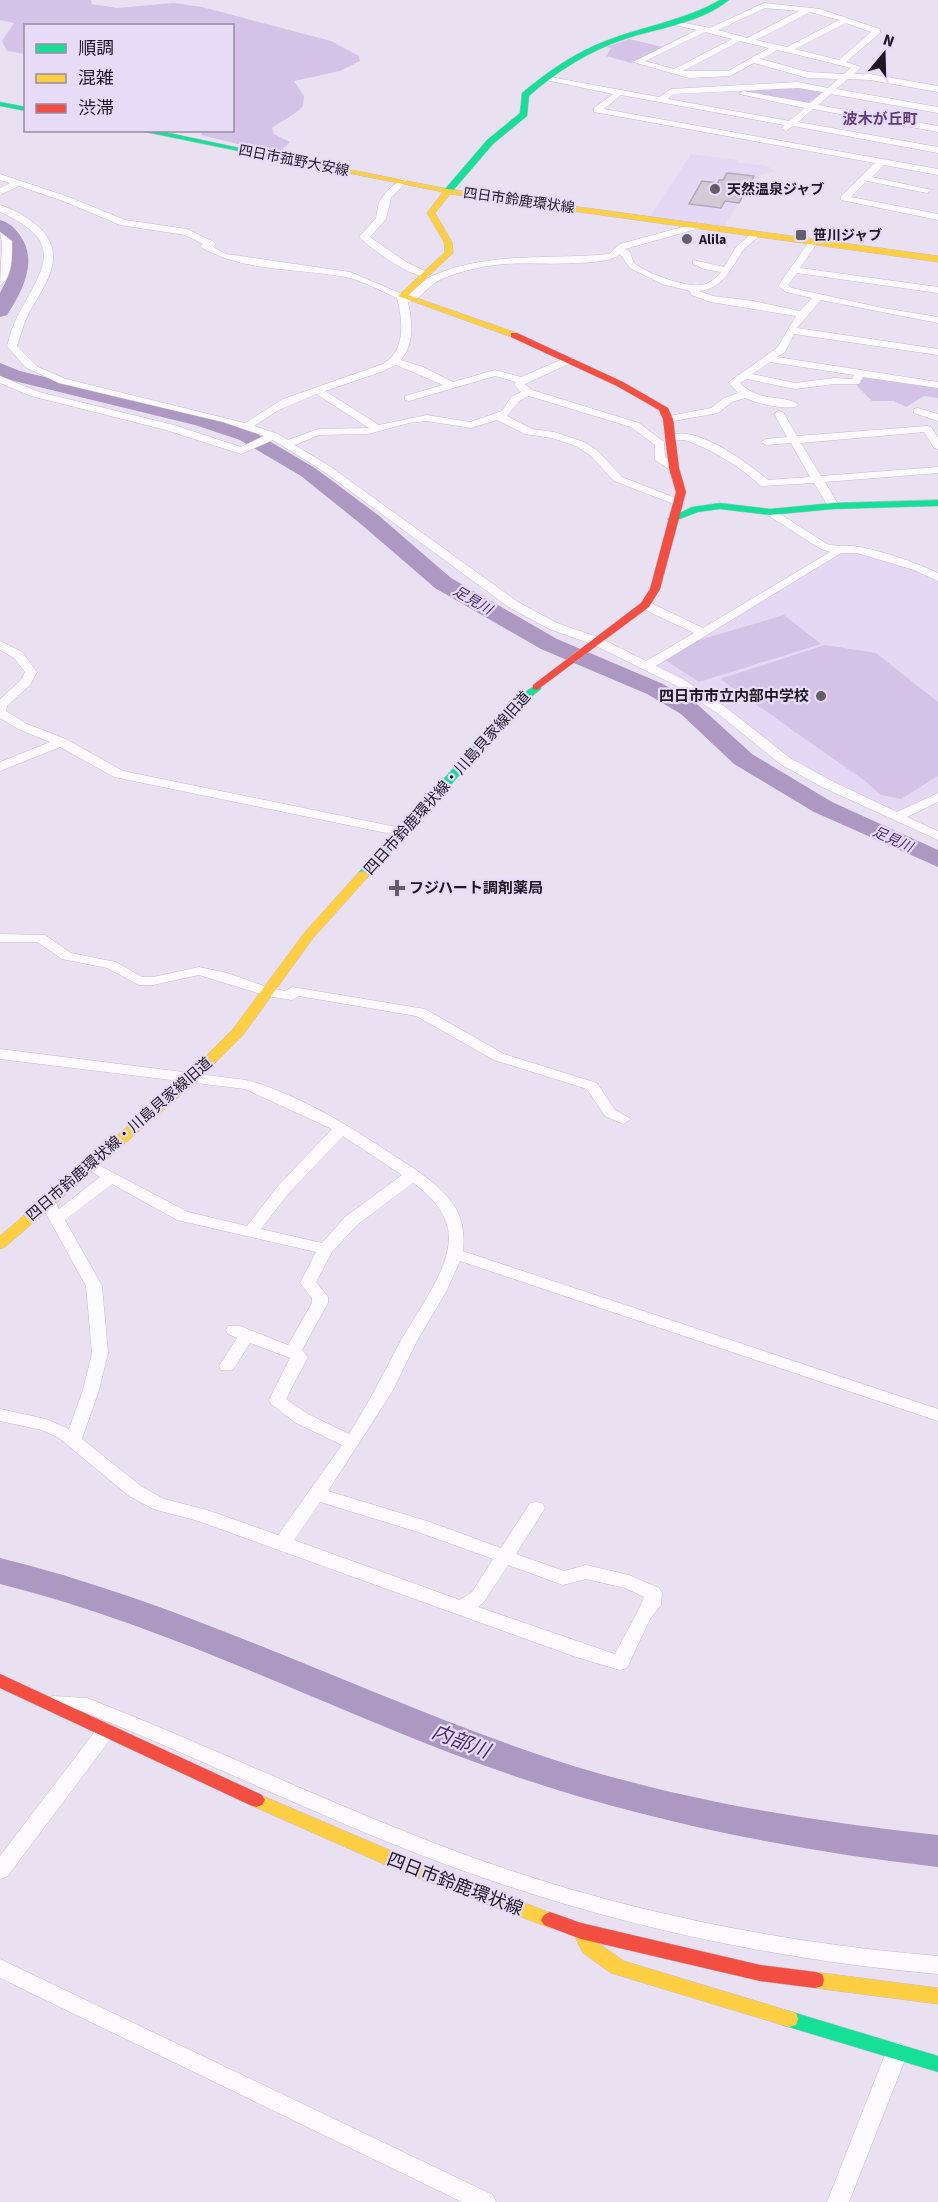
<svg xmlns="http://www.w3.org/2000/svg" width="938" height="2202" font-family="'Source Sans 3','Noto Sans JP',sans-serif">
<style>
.built{fill:#e5d8f4}
.green{fill:#d5c3e7}
.lines{fill:none;stroke-linecap:round;stroke-linejoin:round}
.river{fill:#ad98c2;fill-rule:evenodd}
.building{fill:#d0cbd7;stroke:#afa9b6;stroke-width:1.5}
.street-casing{stroke:#c4becb;stroke-width:1}
.fast-casing{stroke:#c4becb;stroke-width:1}
.slow-casing{stroke:#c4becb;stroke-width:1}
.jam-casing{stroke:#c4becb;stroke-width:1}
.street{fill:#fcfafd;fill-rule:evenodd}
.fast{fill:#16e098;fill-rule:evenodd}
.slow{fill:#ffcf43;fill-rule:evenodd}
.jam{fill:#f24e42;fill-rule:evenodd}
.poi-dot{fill:#645e6b;stroke:#e8dbf8;stroke-width:2}
.labels{text-anchor:middle;stroke-width:4.5;stroke-linejoin:round;paint-order:stroke}
.far-street-label{font-size:14px;fill:#1c1722;stroke:#e8dbf8}
.far-poi-label{font-size:14px;font-weight:bold;fill:#1c1722;stroke:#e8dbf8;text-anchor:start}
.far-water-label{font-size:14px;font-style:italic;fill:#4e2a6c;stroke:#e8dbf8}
.far-quarter-label{font-size:15px;font-weight:bold;fill:#5d3e79;stroke:#e8dbf8}
.poi-label{font-size:15px;font-weight:bold;fill:#1c1722;stroke:#e8dbf8;text-anchor:end}
.street-label{font-size:15px;fill:#1c1722;stroke:#e8dbf8}
.near-street-label{font-size:18px;fill:#1c1722;stroke:#e8dbf8}
.near-water-label{font-size:20px;font-style:italic;fill:#4e2a6c;stroke:#e8dbf8}
</style>
<rect width="100%" height="100%" fill="#e9e1f2"/>
<!-- built -->
<path class="built" d="M691,154L738,160L736,162L767,166L775,171L759,175L755,184L749,185L724,226L650,216Z
M857,552L915,570L938,582V793L898,813L890,812L782,757L683,681L657,665L658,662L841,554Z"/>
<!-- green -->
<path class="green" d="M0,0H91L92,4L117,8L174,3L202,7L331,41L359,56L360,61L340,71L294,81L304,96L303,106C294,116 283,120 272,128L274,134L290,142L278,154L201,135L203,131L232,130V26H26L25,54L7,51L2,41L14,23L0,20Z
M629,39L663,47L631,63L606,56L611,48L606,47Z
M797,87L823,93L806,104L737,92Z
M863,377L938,387V398L924,396L906,407L894,401H872L856,385Z
M784,615L821,644L699,682L665,660L696,641Z
M825,645L876,653L938,702V776L901,799L881,795L865,781L720,679Z"/>
<g class="lines">
<!-- river -->
<path class="river" d="M0,220C9,222 16,229 21,237C38,262 22,292 7,315L0,317V293L8,277L11,256L9,245L0,235Z
M0,363L20,371L209,417L254,432L315,468L378,515L451,578L557,639L663,684L697,704L752,754L832,802L938,850V867L814,812L734,764L681,714L647,694L541,649L435,588L362,525L301,476L240,440L195,425L6,379L0,376Z
M0,1558C183,1603 351,1689 528,1751C660,1797 799,1820 938,1835V1867C772,1848 610,1814 453,1754C302,1696 157,1623 0,1584Z"/>
</g>
<!-- building -->
<path class="building" d="M727,173L754,176L739,203L725,201L721,208L689,204L702,181L718,183L719,180H723Z"/>
<g class="lines">
<defs>
<path id="street" d="M764,3L820,9L880,29V33L846,62L861,67L854,74H870L938,86V92L870,80L848,79L836,89L938,107V113L831,94L818,105L938,126V132L813,109L798,122L938,147V153L793,126L786,131L782,128L784,125L621,95L604,109L938,169V175L884,165L872,177L932,190L927,193L867,181L851,197L938,214V220L841,200V196L875,163L594,112V108L613,94L541,79L545,76L659,97L671,89L798,82L828,88L838,79L808,78L754,63L730,76L689,78L633,62L697,30L675,25V21L710,28ZM765,8L799,11L747,38L718,30ZM810,12L839,20L787,47L756,40ZM846,23L871,32L839,60L795,49ZM705,32L732,39L674,69L645,61ZM740,41L769,48L728,71H683ZM778,50L851,68L844,74L808,72L761,59ZM798,88L823,92L810,103L743,91L739,94L805,108L789,121L668,99L673,94Z
M0,174L69,197L125,220L187,229L214,242L216,244L213,247L226,254L350,272L407,296C415,290 423,280 432,276C488,251 550,260 609,254L620,244L697,223L700,224V228L625,249L630,252C631,255 632,258 633,261C640,272 688,288 701,285C709,284 716,278 721,272L704,269L693,264V260L724,267L736,247L753,232H759V236C754,242 747,245 742,252C729,271 724,288 699,291L713,296L753,301L800,311L812,298L786,292L778,286L810,240L813,239L818,242L800,268L938,287V293L797,273L788,285L792,288L883,308L938,317V323L821,300L797,328L938,349V355L794,334L785,352L777,357L938,382V388L863,377L859,384H834L795,389L747,379L740,383C761,404 782,393 799,405C789,412 756,403 745,398L732,402L718,413L668,422L664,421V417L711,408L724,398L738,393L729,383L730,381L777,348L796,316L711,302L691,295L690,291L662,284L630,268L620,254C608,268 527,262 506,264C486,265 455,272 438,281C428,286 420,301 408,302C412,321 415,343 401,360L423,367L453,382L495,370L521,377L565,358H573V362L525,384L532,390L639,423L664,442L665,457L678,466V470H670L655,460V445L631,427L529,396L519,401L507,416L532,429L554,432L584,442L599,452L622,477L683,501L685,503L679,506L614,481L591,456L576,446L552,438L525,434L497,420L471,428L427,421L409,423L368,434L319,435L295,445L331,467L518,602L557,623L600,638L646,661L694,633L641,608V602H649L703,628L830,552L819,548L766,514V510H774L827,544C838,547 849,545 860,547C886,552 914,562 938,573V581L914,570L857,553H841L656,666L683,679L728,709L790,758L832,781L897,812L938,793V802L907,817L938,831V840L822,787L780,764L720,715L675,685L592,644L549,629L510,608L323,471L273,440L241,454L166,430L31,396L0,383V376L39,392L174,425L241,447L264,436L223,422L59,383L25,367L7,346C10,335 13,325 18,315C45,265 66,242 0,212V205C15,210 28,217 40,228C69,257 43,287 28,315C23,325 21,335 17,346L38,367L66,379L245,423L283,399L383,364C406,350 403,321 397,298C381,291 363,281 346,277C298,268 245,272 202,248L200,246L203,244L185,235L120,225L63,201L19,186L0,195V188L10,183L0,180ZM770,362L854,375L852,379L834,378L795,383L752,374ZM396,365L443,385L405,396V400L409,401L495,376L516,382L514,385L521,392L511,397L502,411L470,422L427,415L379,425L325,391L381,372ZM316,394L369,428L318,429L288,440L278,434L254,426L277,411Z
M402,178L407,181L391,198L386,219L370,237L406,262L429,273V277C413,279 371,249 359,237L376,218L379,202L387,191Z
M0,232L12,241C12,255 13,278 0,285L2,242Z
M918,408L938,414V421L914,413V409Z
M779,411L783,412L797,436L927,426L931,427L938,438V449L934,448L924,432L801,443L821,476L938,467V473L825,482L839,506L833,509L829,508L814,483L761,486C739,466 716,452 688,441C680,438 673,443 666,438C689,419 750,464 768,480L810,477L791,443L766,445L761,442L766,439L787,437L774,414Z
M0,641L22,652L37,672L30,685L7,706L6,711L27,724L66,739L123,771L401,828L408,832L401,836L114,777L60,747L0,771V762L50,742L18,729L0,718V699L21,680L25,672L14,658L0,650Z
M0,934L45,935L71,953L116,962L142,977H153L199,967L227,973L270,988L285,991L292,987L425,1009L504,1054L597,1083L615,1110L631,1119L623,1124L605,1116L587,1089L494,1060L416,1016L299,996L292,1000L267,996L199,975L153,985H139L107,968L62,959L37,942H0Z
M0,1049L246,1080C296,1093 350,1126 393,1155C413,1168 434,1180 450,1200C462,1214 465,1233 463,1251L938,1409V1421L460,1261L446,1292L417,1341L392,1392L328,1491L430,1522L501,1548L530,1503L536,1502L542,1503L545,1508L516,1554L564,1571L586,1565L629,1575L659,1588L662,1593L661,1605L650,1619L627,1668L620,1670L576,1657L198,1521L153,1509L129,1496L59,1438L42,1430L0,1421V1409L46,1419L69,1429L83,1390L92,1353L86,1286L40,1203L42,1199H54L59,1209L100,1177L83,1166L91,1161L188,1212L247,1226L277,1187L332,1129L245,1089L0,1059ZM343,1136L402,1175L345,1217L322,1243L261,1229L288,1194ZM413,1183C431,1195 449,1215 449,1238C448,1273 417,1311 400,1342C384,1373 368,1404 349,1434L308,1414L286,1399L308,1357L302,1350L328,1303V1297L316,1282L332,1252L357,1225ZM112,1184L177,1220L316,1252L300,1283L312,1298V1303L288,1345L240,1326H228L226,1330L228,1334L237,1338L219,1366L221,1370H233L250,1343L290,1358L269,1400L271,1404L296,1423L342,1445L278,1535L207,1510L164,1499L141,1486L82,1439L99,1390L108,1353L102,1286L65,1220ZM320,1502L418,1532L493,1559L472,1592L460,1600L294,1540ZM508,1565L563,1585L586,1579L625,1588L644,1597C643,1603 620,1644 615,1654L478,1607L484,1602Z
M53,1696L87,1698C218,1749 344,1811 477,1859C626,1912 781,1943 938,1956V1974C766,1959 600,1922 439,1862C317,1816 200,1758 79,1710L46,1708L44,1703L46,1698Z
M106,1723L113,1726L116,1731L113,1736L7,1877L0,1879V1856L99,1726Z
M0,1959L493,2195L496,2202H462L0,1978Z
M897,2043L904,2045L908,2052L849,2202H827L886,2052L890,2045Z"/>
<path id="fast" d="M720,0H729C701,23 658,28 625,39C589,51 557,71 529,96L527,116L493,144L451,193H445V189L487,140L520,113L522,93C548,71 576,52 608,40C645,26 685,20 720,0Z
M0,102L26,107V111L0,106Z
M136,130H155L277,156L273,158Z
M938,500V506L833,509L770,515L720,509L698,512L672,522L667,519L692,507L720,503L770,509L833,503Z
M537,684L541,685V689L526,701L367,878H359L357,875L359,872L518,697Z
M789,2011L938,2056V2072L782,2025L780,2019L782,2013Z"/>
<path id="slow" d="M270,154L448,189L938,256V262L450,194L435,213L452,242L453,253L408,295L517,333V337L514,338L398,296L445,252L444,242L427,213L443,192L273,158H270Z
M363,871L369,875L367,878L313,938L243,1035L197,1081L5,1247L0,1249V1236L187,1075L233,1029L305,932L359,872Z
M256,1793L408,1858L556,1915L559,1920L556,1925L550,1928L395,1869L250,1805L247,1800L250,1795Z
M581,1923L587,1925L595,1941L624,1961L789,2011L796,2013L798,2019L796,2025L789,2027L611,1973L583,1953L572,1931L575,1925Z
M815,1972L938,1988V2004L815,1988L808,1986L806,1980L808,1974Z"/>
<path id="jam" d="M511,333H517L623,382L668,408L673,419L679,468L686,492L660,589L649,607L537,690L533,689V685L641,603L650,589L676,492L669,468L663,419L659,410L617,386L511,337Z
M0,1674L262,1795L265,1800L262,1805L256,1807L250,1805L0,1688Z
M550,1912L581,1923L760,1965L815,1972L822,1974L824,1980L822,1986L815,1988L760,1981L581,1939L544,1925L541,1920L544,1915Z"/>
</defs>
<!-- street casing -->
<use href="#street" class="street-casing"/>
<!-- fast casing -->
<use href="#fast" class="fast-casing"/>
<!-- slow casing -->
<use href="#slow" class="slow-casing"/>
<!-- jam casing -->
<use href="#jam" class="jam-casing"/>
<!-- street -->
<use href="#street" class="street"/>
<!-- fast -->
<use href="#fast" class="fast"/>
<!-- slow -->
<use href="#slow" class="slow"/>
<!-- jam -->
<use href="#jam" class="jam"/>
</g>
<!-- markers -->
<g class="poi-dot">
<circle cx="715" cy="189" r="6"/>
<rect x="795" y="229" width="12" height="12" rx="3"/>
<circle cx="687" cy="239" r="6"/>
<circle cx="821" cy="696" r="6"/>
<path d="M394 879h6v6h6v6h-6v6h-6v-6h-6v-6h6z"/>
</g>
<g class="labels">
<!-- far-street labels -->
<g class="far-street-label">
<text transform="translate(294 160) rotate(11)" y="5">四日市菰野大安線</text>
<text transform="translate(519 200) rotate(8)" y="5">四日市鈴鹿環状線</text>
</g>
<!-- far-poi labels -->
<g class="far-poi-label">
<text x="727" y="194">天然温泉ジャブ</text>
<text x="813" y="240">笹川ジャブ</text>
<text x="699" y="244">Alila</text>
</g>
<!-- far-water labels -->
<g class="far-water-label">
<text transform="translate(473 600) rotate(30)" y="5">足見川</text>
<text transform="translate(893 839) rotate(24)" y="5">足見川</text>
</g>
<!-- far-quarter labels -->
<g class="far-quarter-label">
<text x="880" y="124">波木が丘町</text>
</g>
<!-- poi labels -->
<g class="poi-label">
<text x="809" y="701">四日市市立内部中学校</text>
<text x="409" y="893" text-anchor="start">フジハート調剤薬局</text>
</g>
<!-- street labels -->
<g class="street-label">
<text transform="translate(447 783) rotate(-48)" y="5">四日市鈴鹿環状線・川島貝家線旧道</text>
<text transform="translate(119 1139) rotate(-41)" y="5">四日市鈴鹿環状線・川島貝家線旧道</text>
</g>
<!-- near-street labels -->
<g class="near-street-label">
<text transform="translate(455 1884) rotate(21)" y="6">四日市鈴鹿環状線</text>
</g>
<!-- near-water labels -->
<g class="near-water-label">
<text transform="translate(461 1741) rotate(21)" y="7">内部川</text>
</g>
</g>
<!-- legend -->
<rect x="24" y="24" width="210" height="108" fill="#e8dbf8" stroke="#968da2" stroke-width="1.5"/>
<rect x="36" y="44" width="30" height="9" fill="#16e098" stroke="#968da2" stroke-width="1.5"/>
<text x="78" y="54" font-size="18" fill="#1c1722">順調</text>
<rect x="36" y="74" width="30" height="9" fill="#ffcf43" stroke="#968da2" stroke-width="1.5"/>
<text x="78" y="84" font-size="18" fill="#1c1722">混雑</text>
<rect x="36" y="104" width="30" height="9" fill="#f24e42" stroke="#968da2" stroke-width="1.5"/>
<text x="78" y="114" font-size="18" fill="#1c1722">渋滞</text>
<!-- north arrow -->
<g transform="translate(884 54) rotate(19)" stroke="#e8dbf8" stroke-width="4.5" paint-order="stroke">
<path d="M0-4.5L10 22L0 15L-10 22Z" fill="#1c1722"/>
<text y="-9" font-size="16" font-weight="bold" text-anchor="middle" fill="#1c1722">N</text>
</g>
</svg>
